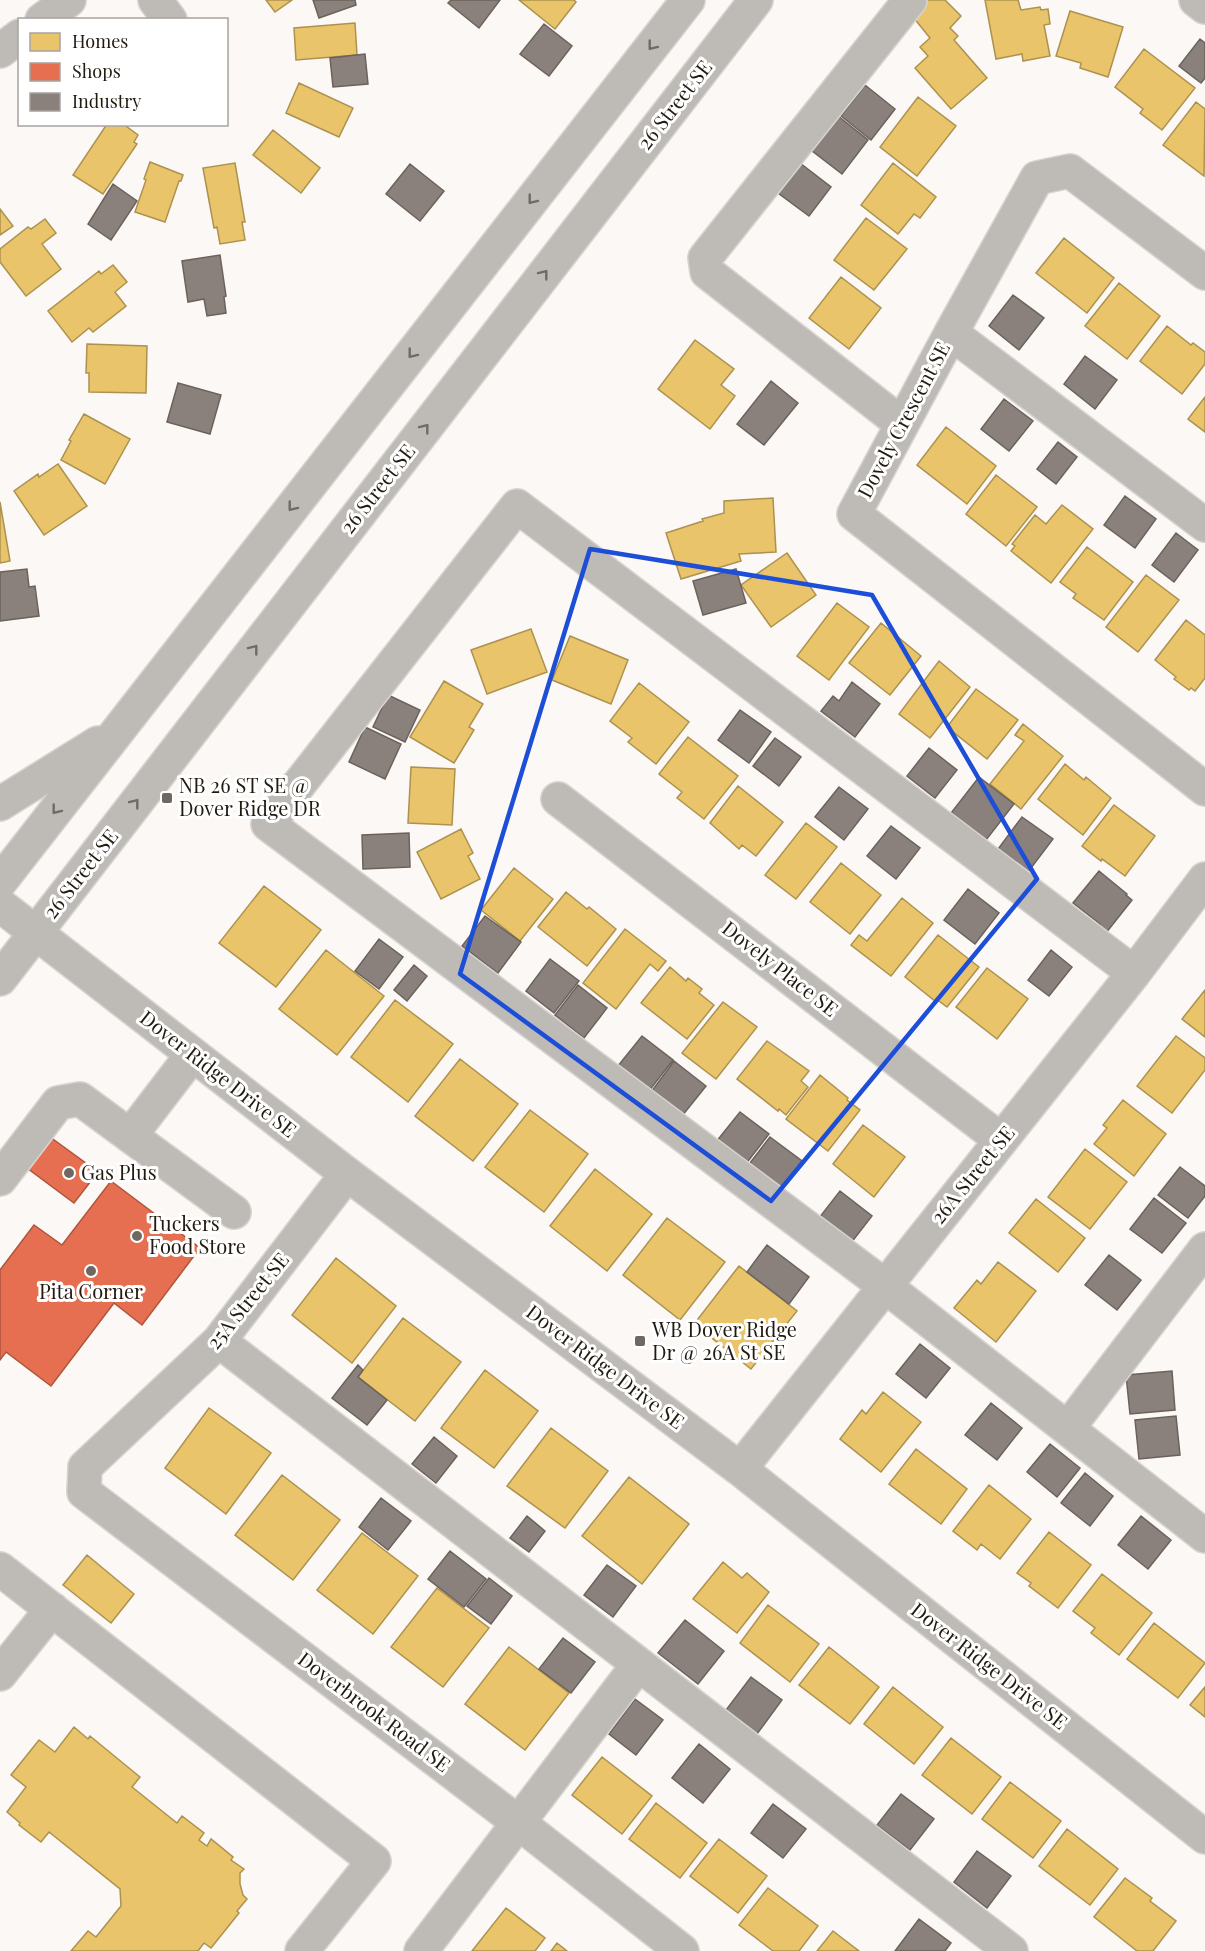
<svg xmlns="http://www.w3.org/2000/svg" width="1205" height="1951" font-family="'Playfair Display',serif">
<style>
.homes{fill:#e9c46a;stroke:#ad914f;stroke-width:1.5}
.shops{fill:#e76f51;stroke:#ac563d;stroke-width:1.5}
.industry{fill:#8a817c;stroke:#6b625b;stroke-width:1.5}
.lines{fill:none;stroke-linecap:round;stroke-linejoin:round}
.minor-casing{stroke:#d7d4d1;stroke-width:36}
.minor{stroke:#bebbb6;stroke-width:33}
.oneway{stroke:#706a62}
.marked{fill:none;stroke:#1d4ed8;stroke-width:4.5;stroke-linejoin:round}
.poi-dot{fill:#6e6860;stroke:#fff;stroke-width:2}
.labels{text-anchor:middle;stroke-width:6;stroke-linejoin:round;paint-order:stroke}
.street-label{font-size:20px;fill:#221a0f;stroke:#fff}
.poi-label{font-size:20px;fill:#221a0f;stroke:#fff;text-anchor:start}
</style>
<rect width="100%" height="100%" fill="#fbf8f5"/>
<!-- homes -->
<path class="homes" d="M266,0H292L275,12Z
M519,0H574L576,2L555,29Z
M927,0H945L961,16L950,28L958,36L954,40L987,78L951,109L915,68L928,56L920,47L930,38L913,17Z
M985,0H1018L1021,10L1040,7L1041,10L1048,9L1050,24L1044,25L1050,56L1023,61L1022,54L996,59Z
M1070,11L1123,27L1108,77L1080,68L1081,63L1056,56Z
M355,23L357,55L296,60L294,28Z
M1144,49L1195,88L1162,130L1140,113L1143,109L1115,87Z
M299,83L353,108L339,137L286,113Z
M918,97L956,126L917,176L880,147Z
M1196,102L1205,109L1204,176L1163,145Z
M107,124H123L138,135L134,142L137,144L103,194L73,175Z
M273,130L320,168L301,193L253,155Z
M150,162L183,175L181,181H179L165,222L135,212L146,180L144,179Z
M235,163L245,222H242L245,240L220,244L217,227L214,228L203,168Z
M893,163L936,197L920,218L914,214L898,234L861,205Z
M0,209L13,226L0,235Z
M866,218L907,249L874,290L834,260Z
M45,219L56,233L42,244L61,269L26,296L0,262V249L28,227L31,229Z
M1064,238L1114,278L1087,313L1036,273Z
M113,265L127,282L115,292L126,306L93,332L89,328L72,342L48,311L99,271L101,274Z
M841,277L881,308L849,349L809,318Z
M1119,283L1160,316L1127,359L1085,326Z
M1167,326L1191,345L1193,343L1205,352V364L1182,394L1140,361Z
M695,340L734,369L721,385L735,396L710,429L658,389Z
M87,344L147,346L146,393L89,392V373H86Z
M1205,397V432L1188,419Z
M84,414L130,439L105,484L61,460L71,441L69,440Z
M946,427L996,466L967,504L917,465Z
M58,464L87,506L44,535L14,491L38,474L39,477Z
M996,475L1037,507L1006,546L966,514Z
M773,498L776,552L739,554L741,561L681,579L666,533L703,521L702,519L724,513V501Z
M0,502L10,561L0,563Z
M1062,505L1093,529L1051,583L1011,551L1015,546L1012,544L1035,515L1046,524Z
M1087,547L1133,582L1104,620L1073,598L1076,594L1060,582Z
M787,553L816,595L771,627L741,585Z
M1146,575L1179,600L1138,652L1106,627Z
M837,603L869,627L829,680L797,656Z
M1186,620L1205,635V678L1195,691L1191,688L1189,690L1174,679L1176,677L1155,660Z
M881,623L921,656L890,695L849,663Z
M531,629L547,672L487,694L471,650Z
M570,636L628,660L611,704L552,680Z
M939,661L970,687L930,738L899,714Z
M444,681L483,704L469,727L474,730L454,763L410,737Z
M639,683L689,722L656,764L628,742L632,738L610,721Z
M976,689L1018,720L987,759L947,727Z
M1023,724L1063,756L1021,809L990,784L1024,741L1015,735Z
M688,737L738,776L704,819L677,798L682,792L659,774Z
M1065,764L1084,780L1086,777L1111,798L1083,835L1038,799Z
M411,767L455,769L452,825L408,823Z
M738,786L783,822L756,856L742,845L739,849L710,823Z
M1114,805L1155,836L1125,876L1102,859L1101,861L1082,846Z
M806,823L837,847L796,899L765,875Z
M461,829L473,853L468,856L480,879L441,899L417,852Z
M841,863L881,895L850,934L810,902Z
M514,868L553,899L520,941L481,910Z
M264,886L321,930L276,987L219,943Z
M566,892L587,909L589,907L616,929L587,966L538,927Z
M902,898L933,923L891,976L851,945L859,935L867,941Z
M625,929L666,961L658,971L650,964L616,1009L583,983Z
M938,935L979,967L947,1007L936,999L935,1001L905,977Z
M326,950L384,996L337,1055L279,1009Z
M670,967L686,981L688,978L702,989L699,993L714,1005L687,1039L641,1003Z
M987,968L1028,999L997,1039L956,1007Z
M1205,990V1037L1182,1019Z
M395,1000L453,1044L408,1102L351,1057Z
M723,1002L757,1027L716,1079L682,1053Z
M1176,1036L1205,1058V1070L1172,1113L1137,1086Z
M767,1041L809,1071L801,1081L808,1087L786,1115L779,1109L778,1111L737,1079Z
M460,1059L518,1104L473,1161L415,1116Z
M820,1075L848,1098L847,1100L860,1110L828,1151L786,1119Z
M1123,1100L1166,1134L1134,1176L1094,1144L1107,1128L1103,1125Z
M530,1110L588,1154L544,1212L485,1167Z
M863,1125L905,1157L874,1197L833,1164Z
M1085,1149L1127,1182L1090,1229L1048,1197Z
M595,1169L652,1214L607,1271L550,1226Z
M1036,1199L1085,1238L1058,1272L1009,1233Z
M667,1218L725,1262L680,1320L623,1275Z
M336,1258L396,1306L352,1363L292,1315Z
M998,1262L1036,1291L996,1342L954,1308L977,1280L981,1284Z
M739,1266L797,1311L751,1369L694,1324Z
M403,1318L461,1362L415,1421L358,1377Z
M485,1370L538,1411L494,1468L441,1428Z
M883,1392L921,1422L881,1472L840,1439L862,1410L866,1414Z
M209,1408L271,1453L226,1514L165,1468Z
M551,1428L608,1471L565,1528L507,1486Z
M916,1449L967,1489L941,1524L889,1484Z
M282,1475L340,1520L293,1580L235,1535Z
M629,1477L689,1524L642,1584L582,1536Z
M989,1485L1031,1519L1000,1559L981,1544L977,1550L953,1531Z
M1049,1532L1091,1565L1058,1608L1029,1586L1031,1583L1017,1573Z
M362,1533L418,1576L373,1634L317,1590Z
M87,1555L134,1594L111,1623L63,1585Z
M723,1562L742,1578L747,1573L769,1592L737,1633L693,1599Z
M1102,1574L1152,1613L1119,1655L1091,1633L1095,1628L1073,1611Z
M437,1588L489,1628L443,1687L391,1647Z
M768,1605L819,1644L790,1682L740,1643Z
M1154,1623L1205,1663L1178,1698L1127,1659Z
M509,1647L569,1693L525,1750L465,1704Z
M829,1647L879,1687L850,1724L799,1685Z
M893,1687L943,1727L914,1764L864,1724Z
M1205,1687V1717L1190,1705Z
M74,1727L88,1739L90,1736L140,1777L132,1787L177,1823L182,1816L204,1833L199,1840L207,1846L211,1839L233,1857L231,1860L244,1869L240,1873V1884L243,1895L247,1899L237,1911L239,1913L211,1948L204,1943L198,1951H71L88,1931L96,1937L121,1906L120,1889L49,1832L41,1842L19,1825L20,1823L7,1812L26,1787L11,1775L39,1740L55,1752Z
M951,1738L1001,1777L972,1814L922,1775Z
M602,1757L652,1796L622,1834L572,1795Z
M1010,1782L1061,1821L1033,1858L982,1819Z
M656,1803L707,1843L680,1878L629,1839Z
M1067,1829L1118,1869L1090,1905L1039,1866Z
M719,1839L767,1876L738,1913L690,1876Z
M1125,1878L1152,1898L1150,1901L1176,1921L1153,1951H1137L1094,1917Z
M768,1888L818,1926L799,1951H773L739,1925Z
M506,1908L545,1938L535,1951H472Z
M833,1931L859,1951H817Z
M557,1943L567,1951H551Z"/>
<!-- shops -->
<path class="shops" d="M46,1134L98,1172L74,1203L23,1165Z
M111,1181L200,1248L142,1325L114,1303L51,1386L6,1352L0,1360V1270L34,1225L62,1245Z"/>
<!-- industry -->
<path class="industry" d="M313,0H355L356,5L319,18Z
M451,0H500L479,28L448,3Z
M544,24L572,46L549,76L520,54Z
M1200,39L1205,43V78L1201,83L1179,66Z
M365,54L368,84L333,87L330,58Z
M865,85L895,109L871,140L841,116Z
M838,116L868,140L842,174L811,150Z
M800,163L831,187L809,216L778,193Z
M410,164L444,191L420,221L386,194Z
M113,184L137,201L111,240L88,224Z
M220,255L226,296L224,297L226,313L207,316L204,299L188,302L182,261Z
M1013,295L1044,318L1019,350L989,326Z
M1085,356L1117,380L1095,409L1064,384Z
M771,381L798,403L764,445L737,424Z
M178,383L221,395L210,434L167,422Z
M1004,399L1033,421L1009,451L981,429Z
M1058,442L1077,457L1056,484L1037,469Z
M1125,496L1156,519L1135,548L1104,525Z
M1176,533L1198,550L1174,582L1152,565Z
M27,569L29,587L35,586L39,616L0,621V572Z
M736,569L746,603L703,615L693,581Z
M852,682L880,704L855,737L821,711L833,696L839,701Z
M388,695L420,710L405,742L373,727Z
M740,710L771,732L749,763L718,740Z
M365,727L401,744L385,779L349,762Z
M775,738L801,757L779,786L753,766Z
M929,748L957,770L935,798L907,776Z
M979,777L1014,804L986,840L951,813Z
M839,787L868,809L844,840L815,817Z
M1022,817L1053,839L1028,872L998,849Z
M891,826L920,848L896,879L867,856Z
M409,833L410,867L363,869L362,835Z
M1099,871L1127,894L1126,895L1132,900L1106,933L1098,926L1100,924L1073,903Z
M968,889L999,913L975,944L944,920Z
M485,916L521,942L498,973L462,946Z
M379,939L403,957L379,989L355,971Z
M1051,950L1072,967L1049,996L1028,980Z
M550,959L579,981L554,1013L526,991Z
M414,965L427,976L407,1001L394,990Z
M578,985L607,1008L584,1038L555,1015Z
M642,1036L673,1060L649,1091L618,1066Z
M674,1061L706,1086L682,1116L651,1092Z
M740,1112L769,1134L745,1165L716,1142Z
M770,1137L802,1161L778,1192L746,1168Z
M1180,1167L1205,1186V1196L1188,1218L1158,1195Z
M840,1191L872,1216L851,1243L819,1218Z
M1154,1198L1186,1223L1162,1253L1130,1229Z
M767,1245L809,1277L789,1304L747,1272Z
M1109,1255L1141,1280L1117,1310L1085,1285Z
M920,1344L950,1368L926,1398L896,1374Z
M358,1365L363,1370L358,1377L387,1400L367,1425L332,1398Z
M1172,1371L1175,1410L1130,1414L1126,1375Z
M991,1403L1022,1428L997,1460L965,1435Z
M1176,1416L1180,1455L1139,1459L1135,1420Z
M434,1437L457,1456L436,1483L412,1464Z
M1050,1444L1080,1468L1057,1497L1027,1472Z
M1085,1473L1113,1496L1090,1526L1061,1503Z
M381,1498L411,1521L388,1550L359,1527Z
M527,1516L545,1531L529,1552L510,1538Z
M1141,1516L1171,1540L1148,1569L1118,1545Z
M450,1551L486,1579L464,1607L428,1579Z
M607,1565L636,1586L613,1617L584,1595Z
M489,1578L512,1596L491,1624L467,1606Z
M685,1620L724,1651L698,1684L658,1653Z
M563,1638L595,1662L571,1693L539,1669Z
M751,1677L782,1700L757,1734L726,1710Z
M635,1699L663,1720L636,1755L609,1734Z
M699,1744L730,1769L703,1803L672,1778Z
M901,1794L934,1819L910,1850L877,1825Z
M773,1804L806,1829L783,1858L751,1833Z
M977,1851L1011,1876L987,1908L954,1882Z
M919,1919L951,1943L945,1951H895Z"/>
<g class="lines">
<defs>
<path id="minor" d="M155,0L170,20
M1196,0L1205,7
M42,20L69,0
M0,51L20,36
M1205,273L1070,171L1037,178L951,333L854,514L1205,789
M951,333L1205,525
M902,424L707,272L705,258L910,0
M558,799L1001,1140
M0,804L98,743
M0,882L688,0
M0,905L347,1174L740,1469L1205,1837
M1134,973L517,506L268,824L885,1286L1205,1536
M0,979L756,0
M130,1136L192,1055
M347,1174L219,1341L85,1467L84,1492L519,1823L682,1951
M0,1179L58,1103L80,1099L234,1212
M219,1341L1011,1951
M1068,1428L1205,1249
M740,1469L1134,973L1205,879
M0,1569L374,1861L302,1951
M0,1674L52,1609
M421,1951L638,1665"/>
</defs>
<!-- minor casing -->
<use href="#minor" class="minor-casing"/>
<!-- minor -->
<use href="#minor" class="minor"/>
</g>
<!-- one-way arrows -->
<defs><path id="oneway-chevron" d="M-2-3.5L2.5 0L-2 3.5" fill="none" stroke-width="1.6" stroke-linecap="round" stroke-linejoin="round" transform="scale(1.5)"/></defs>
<g class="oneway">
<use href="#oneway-chevron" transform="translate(652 46) rotate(128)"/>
<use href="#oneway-chevron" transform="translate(532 200) rotate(128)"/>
<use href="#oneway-chevron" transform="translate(544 274) rotate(-52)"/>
<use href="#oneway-chevron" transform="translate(412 354) rotate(128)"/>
<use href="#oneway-chevron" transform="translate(425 428) rotate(-52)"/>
<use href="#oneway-chevron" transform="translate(292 507) rotate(128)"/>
<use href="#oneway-chevron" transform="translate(254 649) rotate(-52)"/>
<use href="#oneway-chevron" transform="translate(135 803) rotate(-52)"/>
<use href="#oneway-chevron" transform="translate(56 810) rotate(128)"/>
</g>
<!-- marked area -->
<path class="marked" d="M590,549L872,595L1037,879L771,1201L460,974Z"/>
<!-- markers -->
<g class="poi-dot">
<rect x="161" y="792" width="12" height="12" rx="3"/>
<circle cx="69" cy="1173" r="6"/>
<circle cx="137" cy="1236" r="6"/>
<circle cx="91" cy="1271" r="6"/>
<rect x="634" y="1335" width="12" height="12" rx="3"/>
</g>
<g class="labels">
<!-- street labels -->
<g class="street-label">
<text transform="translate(675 105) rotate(-52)" y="7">26 Street SE</text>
<text transform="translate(904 420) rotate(-62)" y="7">Dovely Crescent SE</text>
<text transform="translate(378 489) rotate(-52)" y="7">26 Street SE</text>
<text transform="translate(81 874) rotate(-52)" y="7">26 Street SE</text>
<text transform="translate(780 969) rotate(38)" y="7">Dovely Place SE</text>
<text transform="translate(218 1074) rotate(38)" y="7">Dover Ridge Drive SE</text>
<text transform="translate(973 1175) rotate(-51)" y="7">26A Street SE</text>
<text transform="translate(248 1301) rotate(-51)" y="7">25A Street SE</text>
<text transform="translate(605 1367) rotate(37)" y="7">Dover Ridge Drive SE</text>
<text transform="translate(989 1666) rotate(38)" y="7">Dover Ridge Drive SE</text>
<text transform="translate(374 1712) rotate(37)" y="7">Doverbrook Road SE</text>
</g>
<!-- poi labels -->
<g class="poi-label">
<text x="179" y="793">NB 26 ST SE @<tspan x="179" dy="23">Dover Ridge DR</tspan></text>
<text x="81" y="1180">Gas Plus</text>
<text x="149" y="1231">Tuckers<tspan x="149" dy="23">Food Store</tspan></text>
<text x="91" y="1299" text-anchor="middle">Pita Corner</text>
<text x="652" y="1337">WB Dover Ridge<tspan x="652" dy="23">Dr @ 26A St SE</tspan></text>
</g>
</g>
<!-- legend -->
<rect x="18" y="18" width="210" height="108" fill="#ffffff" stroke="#a7a39f" stroke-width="1.5"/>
<rect x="30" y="33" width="30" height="18" fill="#e9c46a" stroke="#a7a39f" stroke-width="1.5"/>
<text x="72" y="48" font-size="18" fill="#221a0f">Homes</text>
<rect x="30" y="63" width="30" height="18" fill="#e76f51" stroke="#a7a39f" stroke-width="1.5"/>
<text x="72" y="78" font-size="18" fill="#221a0f">Shops</text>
<rect x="30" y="93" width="30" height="18" fill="#8a817c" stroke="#a7a39f" stroke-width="1.5"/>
<text x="72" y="108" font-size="18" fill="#221a0f">Industry</text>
</svg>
